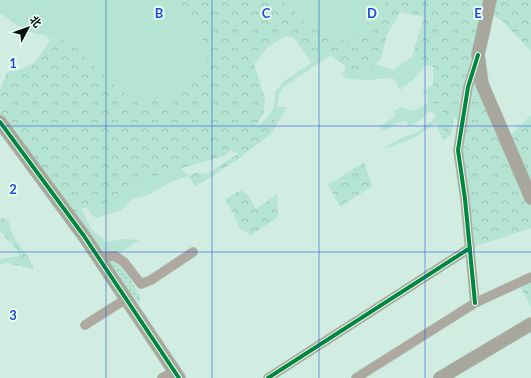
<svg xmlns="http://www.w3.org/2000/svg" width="531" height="378" font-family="Lato,'Noto Sans SC',sans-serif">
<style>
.grass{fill:#b5e4d2}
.forest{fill:url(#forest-crowns)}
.park{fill:url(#park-dots)}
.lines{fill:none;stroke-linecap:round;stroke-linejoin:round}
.street-casing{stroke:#b2c7be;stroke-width:10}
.secondary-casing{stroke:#b2c7be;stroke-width:14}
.street{stroke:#ada9a0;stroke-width:9}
.secondary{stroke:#a8a79d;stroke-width:13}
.cycleway-casing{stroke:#eafef6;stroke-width:6}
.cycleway{stroke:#00873e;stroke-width:4}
.grid{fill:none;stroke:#1d4ed8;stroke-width:1;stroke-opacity:0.55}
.grid-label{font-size:13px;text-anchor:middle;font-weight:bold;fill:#1d4ed8;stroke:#eafef6;stroke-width:4;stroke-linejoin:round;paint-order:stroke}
</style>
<defs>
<pattern id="forest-crowns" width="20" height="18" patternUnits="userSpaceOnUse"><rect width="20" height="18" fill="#b5e4d2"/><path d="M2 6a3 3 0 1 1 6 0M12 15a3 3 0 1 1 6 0" fill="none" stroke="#9ac2b3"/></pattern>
<pattern id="park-dots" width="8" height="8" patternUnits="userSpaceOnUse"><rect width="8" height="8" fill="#b5e4d2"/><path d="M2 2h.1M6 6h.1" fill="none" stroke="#9ac2b3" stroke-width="1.8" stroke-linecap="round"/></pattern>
</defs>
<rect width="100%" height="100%" fill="#d1ede2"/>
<!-- grass -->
<path class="grass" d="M0,0H178L189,24L200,32L209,55L200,73L168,97L139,104L111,82L77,49L61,38L50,40L46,35C27,34 16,24 0,13Z
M282,0H386V2L367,24L346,43L333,32L307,24Z
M327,52L331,55L282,88L279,94L277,107H287L272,133L274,120L256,128C271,114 275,113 275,92L284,81Z
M412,57L426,65L413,80L400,90L394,79L387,78L371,80L346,79L342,75L346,67L353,72L370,71L376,64L393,70Z
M433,84V107L443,112V141L436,123L414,138L381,150L401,138L416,133L432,121L436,116L430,111L420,120L409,127L406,121L397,123L385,131L379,127L395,116L394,111L401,107L414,111L427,103L428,95L421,94Z
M180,168L189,176L170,182L149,195L134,198L121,210L97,218L90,214L89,208C103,210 110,197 121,191C137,181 162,174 180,168Z
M82,208C87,225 93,232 107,242L124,239L139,240L115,256L98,257L70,217Z"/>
<!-- forest -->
<path class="forest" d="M178,0H282L307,24L333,32L346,42L367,24L386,2V0H531V19L530,21L531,23V51L501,20L488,13L478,55L507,138L531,115V228L470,248L458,150L461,125L454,116L451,135L443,141V112L433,107V67L426,65L412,57L424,17L400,12L387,35L381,58L370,71L353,72L327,53L311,62L294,38L286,36L269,46L254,64L265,98L264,111L256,127L275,119L272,133L237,160L195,187L189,176L197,172L206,174L238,154L231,150L224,156L162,174L121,191L104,205L94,209L82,208L70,217L0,122V90L7,72C34,67 36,63 50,40L61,38L77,49L111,82L139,104L168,97L200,73L209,55L200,32L189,24Z
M364,162L372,186L340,207L328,185Z
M241,190L249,196L256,209L277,194L278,217L251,235L240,229L233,213L225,199Z
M3,218L9,222L13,236L29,258L34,269L7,263L0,265V259L19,256L17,250L0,231V219Z
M531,277V307L518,283Z"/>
<!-- park -->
<path class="park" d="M115,256L140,295V302L126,299L98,257Z"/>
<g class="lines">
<defs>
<path id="street" d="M98,257L115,256L124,262L141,284L151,280L193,252
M475,303L465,199L458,150L468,87L477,59
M85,325L126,299
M162,378L174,371
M268,378L470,248
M356,378L475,303L531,277"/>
<path id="secondary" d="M490,0L478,55L482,84L531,198
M0,122L84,236L179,378
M440,378L531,324"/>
</defs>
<!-- street casing -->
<use href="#street" class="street-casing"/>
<!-- secondary casing -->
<use href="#secondary" class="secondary-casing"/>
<!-- street -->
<use href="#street" class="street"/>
<!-- secondary -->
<use href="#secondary" class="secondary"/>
<defs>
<path id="cycleway" d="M0,122L84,236L179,378
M475,303L465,199L458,150L468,87L478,55
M268,378L470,248"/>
</defs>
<!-- cycleway casing -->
<use href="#cycleway" class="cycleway-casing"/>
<!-- cycleway -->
<use href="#cycleway" class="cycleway"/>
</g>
<!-- grid -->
<path class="grid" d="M106,0V378M212,0V378M319,0V378M425,0V378M0,126H531M0,252H531"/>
<g class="grid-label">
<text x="159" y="18">B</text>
<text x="266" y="18">C</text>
<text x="372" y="18">D</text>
<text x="478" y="18">E</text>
<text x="13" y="68">1</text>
<text x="13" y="194">2</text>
<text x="13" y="320">3</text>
</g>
<!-- north arrow -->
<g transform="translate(28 28) rotate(49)" stroke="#eafef6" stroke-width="3" paint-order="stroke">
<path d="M0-3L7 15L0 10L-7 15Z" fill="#000f09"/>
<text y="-6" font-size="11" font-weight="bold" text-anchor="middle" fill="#000f09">北</text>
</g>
</svg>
